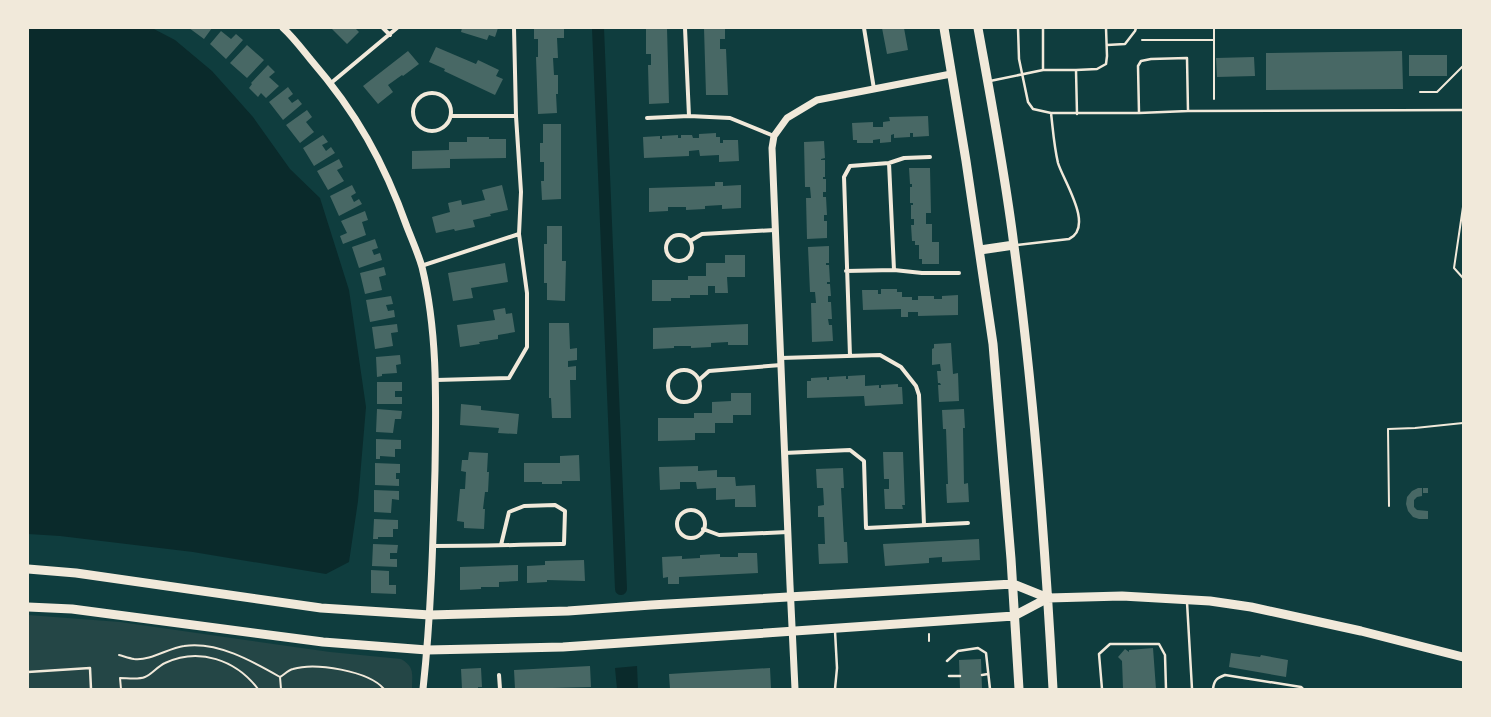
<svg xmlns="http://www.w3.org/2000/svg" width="1491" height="717" font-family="Georgia,serif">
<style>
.green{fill:#244646}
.water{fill:#0a2a2b}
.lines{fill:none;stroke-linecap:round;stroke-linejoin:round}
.canal{stroke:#0a2a2b;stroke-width:12}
.building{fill:#486865}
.path{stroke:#f1e9da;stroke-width:2}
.service{stroke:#f1e9da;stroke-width:2.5}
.minor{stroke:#f1e9da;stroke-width:4}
.tertiary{stroke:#f1e9da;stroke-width:7}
.primary{stroke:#f1e9da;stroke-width:9}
</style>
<rect width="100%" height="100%" fill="#0f3d3e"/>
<!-- green -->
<path class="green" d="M28,615L120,622L330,652L401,659C415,667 412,674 412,689H28Z"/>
<!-- water -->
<path class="water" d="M28,28H152L175,40L212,71L253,117L290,169L320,198L349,290L366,407L358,501L349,562L326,574L193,552L60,536L28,534Z
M637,666L638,689H617L615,668Z"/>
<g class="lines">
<!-- canal -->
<path class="canal" d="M598,28L621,589"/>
</g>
<!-- building -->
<path class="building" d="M189,28H212L204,39Z
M331,28H355L359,32L347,44Z
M462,28H498L495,37L489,35L487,40L461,32Z
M534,28H564V38H557L558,58H553L554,75H558V94H556L557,113L538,114L536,57H538V39H534Z
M646,28H667L669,103L649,104L648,65H651V54H646Z
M704,28H725V39H720V49H726L728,95H706Z
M882,28H904L908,50L887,54Z
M221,31L231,39L236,34L243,40L226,59L210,44Z
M247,45L264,60L247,78L230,63Z
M436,47L476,64L478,60L499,70L496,76L503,79L495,95L444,71L445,69L429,62Z
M408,51L419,64L403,76L402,75L388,85L393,92L378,104L363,86Z
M1402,51L1403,89L1266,90V53Z
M1409,55H1447V76H1409Z
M1254,57L1255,76L1217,77L1216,58Z
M268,65L275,72L269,77L279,86L266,98L261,93L258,97L249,88L252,84L251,83Z
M288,87L293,94L288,98L292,103L298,99L302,104L283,120L269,102Z
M307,110L312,117L306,122L314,132L300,143L286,125Z
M928,116L929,136L913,137V133H910V137L894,138V134L891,135V142L880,143V139L873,140V143H857V140H853L852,123L873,122V127H883V122L890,121L889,117Z
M543,124H561V199L542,200L541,181H544V162H540V143H543Z
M716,133V137H720V143H723V140H738L739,161L719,162V155L700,156L699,150L689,151V156L644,158L643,137L660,136V139H662V136L678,135V138H681V135H692L693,138H699V134Z
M323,135L328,142L322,145L326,151L331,147L335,153L314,166L303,148Z
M467,137H489V139H506V158L450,159V168L412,169V151L449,150V142H467Z
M824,141L825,158L821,159V160H825V177H823V179H826V192H823V197H826L827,215H824V221H827V238L807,239L806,198H811L810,187H805L804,142Z
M339,159L343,167L337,170L344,181L328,190L317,171Z
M909,168H930L931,213H926V224H932V242H939V264H922V259H919V245H915V241H912L911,225H914V219H911V205H913V203H910V187H912V184H910Z
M715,182H723V186L741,185V208L722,209V205L705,206V209L686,210V207H668V211L649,212V188L715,186Z
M352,185L356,193L351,196L354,202L359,199L362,204L339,216L330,196Z
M502,185L508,210L490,214L491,216L473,220L475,227L455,231L454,229L436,233L432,217L450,212L448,203L461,200L462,205L485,200L482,190Z
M365,211L368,220L362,222L366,235L343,244L340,236L347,233L341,221Z
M547,226H562V261H566L565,301L547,300V283H544V244H547Z
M375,239L378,248L372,250L374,255L380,253L382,260L359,268L352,247Z
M829,246V263H826V265H829L830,282H827V284H830L831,296H828V302H831L832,319H828L829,325H832L833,341L812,342L811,303H816L815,292H810L808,247Z
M725,255H745V277H727L728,293H715V286H708V295H690V298H671V301H652V280H688V276H706V263H725Z
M505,263L508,282L471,288L473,298L453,301L448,273Z
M384,267L386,275L379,277L382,290L365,294L360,273Z
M881,289H897V292H902V297H912V300H918V296H934V299H942V296L958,295V315L918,316V312H908V317H901V309L863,310L862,290H878V294H881Z
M391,296L393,304L386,305L388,311L394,310L395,317L370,322L366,300Z
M505,308L506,314L512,313L515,332L498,335V339L479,342L480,344L460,347L457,325L495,320L493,310Z
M549,323H569L570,349L577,348V360L568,361V367L576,366V380H570L571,418H552L551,398H549Z
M397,324L398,332L391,333L393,346L375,349L372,327Z
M748,324V345H728V342L711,343V347L691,348V346H674V348L653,349V328Z
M951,343L953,374L958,373L959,401L939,402L938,385H941L940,383H938L937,371H941L940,364L932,365V349L934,348V344Z
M400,355L401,364L396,365L397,373L382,374V376L377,377L376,357Z
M865,375V386L879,385V388H881V385L898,384V387H902L903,404L865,406L864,396L807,398V381H811V378L827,377V380H829V377L846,376V379H848V376Z
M377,382H402V391H395V397H402V404H377Z
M731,393H751V415H733V423H715V433H695V440L658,441V418H694V413H712V402L731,401Z
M461,404L481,406V410L519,414L517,434L498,433L499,428L460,425Z
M377,409L402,411L401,419H395L393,433L376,432Z
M964,409L965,428H963L964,484L968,483L969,502L947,503L946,484H948L946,429H943L942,410Z
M376,439L401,440V449H395V457L380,456V459H376Z
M469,452L488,453L487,472H489L488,492H485L483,509H485L484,529L464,528V522L457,521L460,489H465L466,472L461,471L462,460H468Z
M883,452H903L905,505H902L903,509H885L884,489H889V479H884Z
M579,455L580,481H562V484H542V482H524V463H560V456Z
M375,463L400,464V473H396V479H399V486L375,485Z
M698,466V471L717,470V477H735L736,486L755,485L756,507H735V499L716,500V488L697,489L696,482H680V489L660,490L659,467Z
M843,468L844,488H841L844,542H847L848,563L819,564L818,544H825L824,517H818V506L824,505L823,488H817L816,469Z
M1418,488H1422V496L1417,497L1414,500V507L1417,510L1428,511V519H1419L1413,517L1408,511L1406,504L1407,497L1412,491Z
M1423,488H1428V493H1423Z
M374,490L399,491V500L392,499L391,513L374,512Z
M374,519L398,520V529H393V537H378V539H373Z
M979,539L980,560L942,562V557L929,558V563L885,566L883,544Z
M373,544L398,545L397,553H390V559H397V567L372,566Z
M738,553H757L758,573L679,577V584H668V577L663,578L662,557L682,556V559L700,558V555L720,554V557H738Z
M584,560L585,581L547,580V582L527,583V566L545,565V561Z
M518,565V581L499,582V587H481V589L460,590V567Z
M371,570L389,571V585H396V594L371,593Z
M1153,648L1156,689H1123L1122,661L1118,657L1125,649L1129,652V650Z
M1231,653L1260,657L1261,655L1288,660L1286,677L1229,667Z
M981,659L982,689H960L959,660Z
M590,666L591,687L515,689L514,670Z
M481,668L482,687H478V689H462L461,669Z
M770,668L771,688L670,689L669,674Z"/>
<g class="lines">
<!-- path -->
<path class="path" d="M1142,40H1214
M1420,92H1437L1463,66
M1214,99V28
M1463,207L1454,268L1463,278
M1389,506L1388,429L1415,428L1463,423
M929,634V641
M119,655C123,656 129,658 134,659C151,661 168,648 184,646C217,641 252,661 280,677
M280,677C284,675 288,670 293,669C315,662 369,671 384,689
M280,677L281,689
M121,689L120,678C127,678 138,680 145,677C151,675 158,666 165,663C199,647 236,660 258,689"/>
<!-- service -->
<path class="service" d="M1018,28L1019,59L1028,102L1033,109L1051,113H1139L1188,111L1463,110
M1043,28V70H1076
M1107,45L1125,44L1135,31L1136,28
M990,81L1043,70
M1139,113L1138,66L1141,61L1151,59L1187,58L1188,111
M1077,114L1076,70L1097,69L1106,64L1107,56L1106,28
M1017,245L1069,239C1095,227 1063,180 1058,163C1054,146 1053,130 1051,113
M1187,602L1192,689
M947,661L958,651L978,648L986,653L990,689
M28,672L90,668L91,689
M982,675L988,674
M949,676H960
M835,689L837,668L835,631
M1102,689L1099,654L1110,644H1159L1165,655L1166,689
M1213,689C1214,680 1217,678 1225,675L1301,687L1303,689"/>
<!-- minor -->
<path class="minor" d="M383,28L390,35
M685,28L689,116
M864,28L874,89
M331,83L397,28
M413 112a19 19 0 1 1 38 0a19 19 0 1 1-38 0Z
M451,116H516
M647,118L689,116L730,118L774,136
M889,163L894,270
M666 248a13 13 0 1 1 26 0a13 13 0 1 1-26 0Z
M690,241L702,234L775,230
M421,266L519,234
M846,271L894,270L922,273H959
M850,356L844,177L850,166L889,163L904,158L930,157
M781,358L880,355L901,367L916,386L919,395L924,525
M668 386a16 16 0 1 1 32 0a16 16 0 1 1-32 0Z
M436,380L509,378L527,347V293L519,234L521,192L516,116L514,28
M699,380L709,371L781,365
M784,453L850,450L864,461L866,528L968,523
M677 524a14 14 0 1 1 28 0a14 14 0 1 1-28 0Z
M703,529L719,535L788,532
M433,546C477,546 520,545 564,544L565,511L555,505L524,506L509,512L501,545
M499,675L500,689"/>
<!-- tertiary -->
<path class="tertiary" d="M283,28C293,37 302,49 311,60C356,112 384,162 407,227C412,240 418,253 422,267C438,333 436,402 435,470C433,543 431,616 423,689
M795,689L790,585L772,148L774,136L787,118L817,100L951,74"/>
<!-- primary -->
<path class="primary" d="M944,28L966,161L993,344L1011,559L1019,689
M978,28C991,100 1005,173 1014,246C1034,393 1045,541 1053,689
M980,250L1014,245
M28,569L76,573L321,608L430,615L568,611L651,605L1013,584L1048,598L1122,596L1210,601L1251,607L1361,631L1463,657
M28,607L72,609L323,642L427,650L563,647L1014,616L1048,598"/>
</g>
<!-- border -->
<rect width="1491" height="717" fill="none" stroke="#f1e9da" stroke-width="58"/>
</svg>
